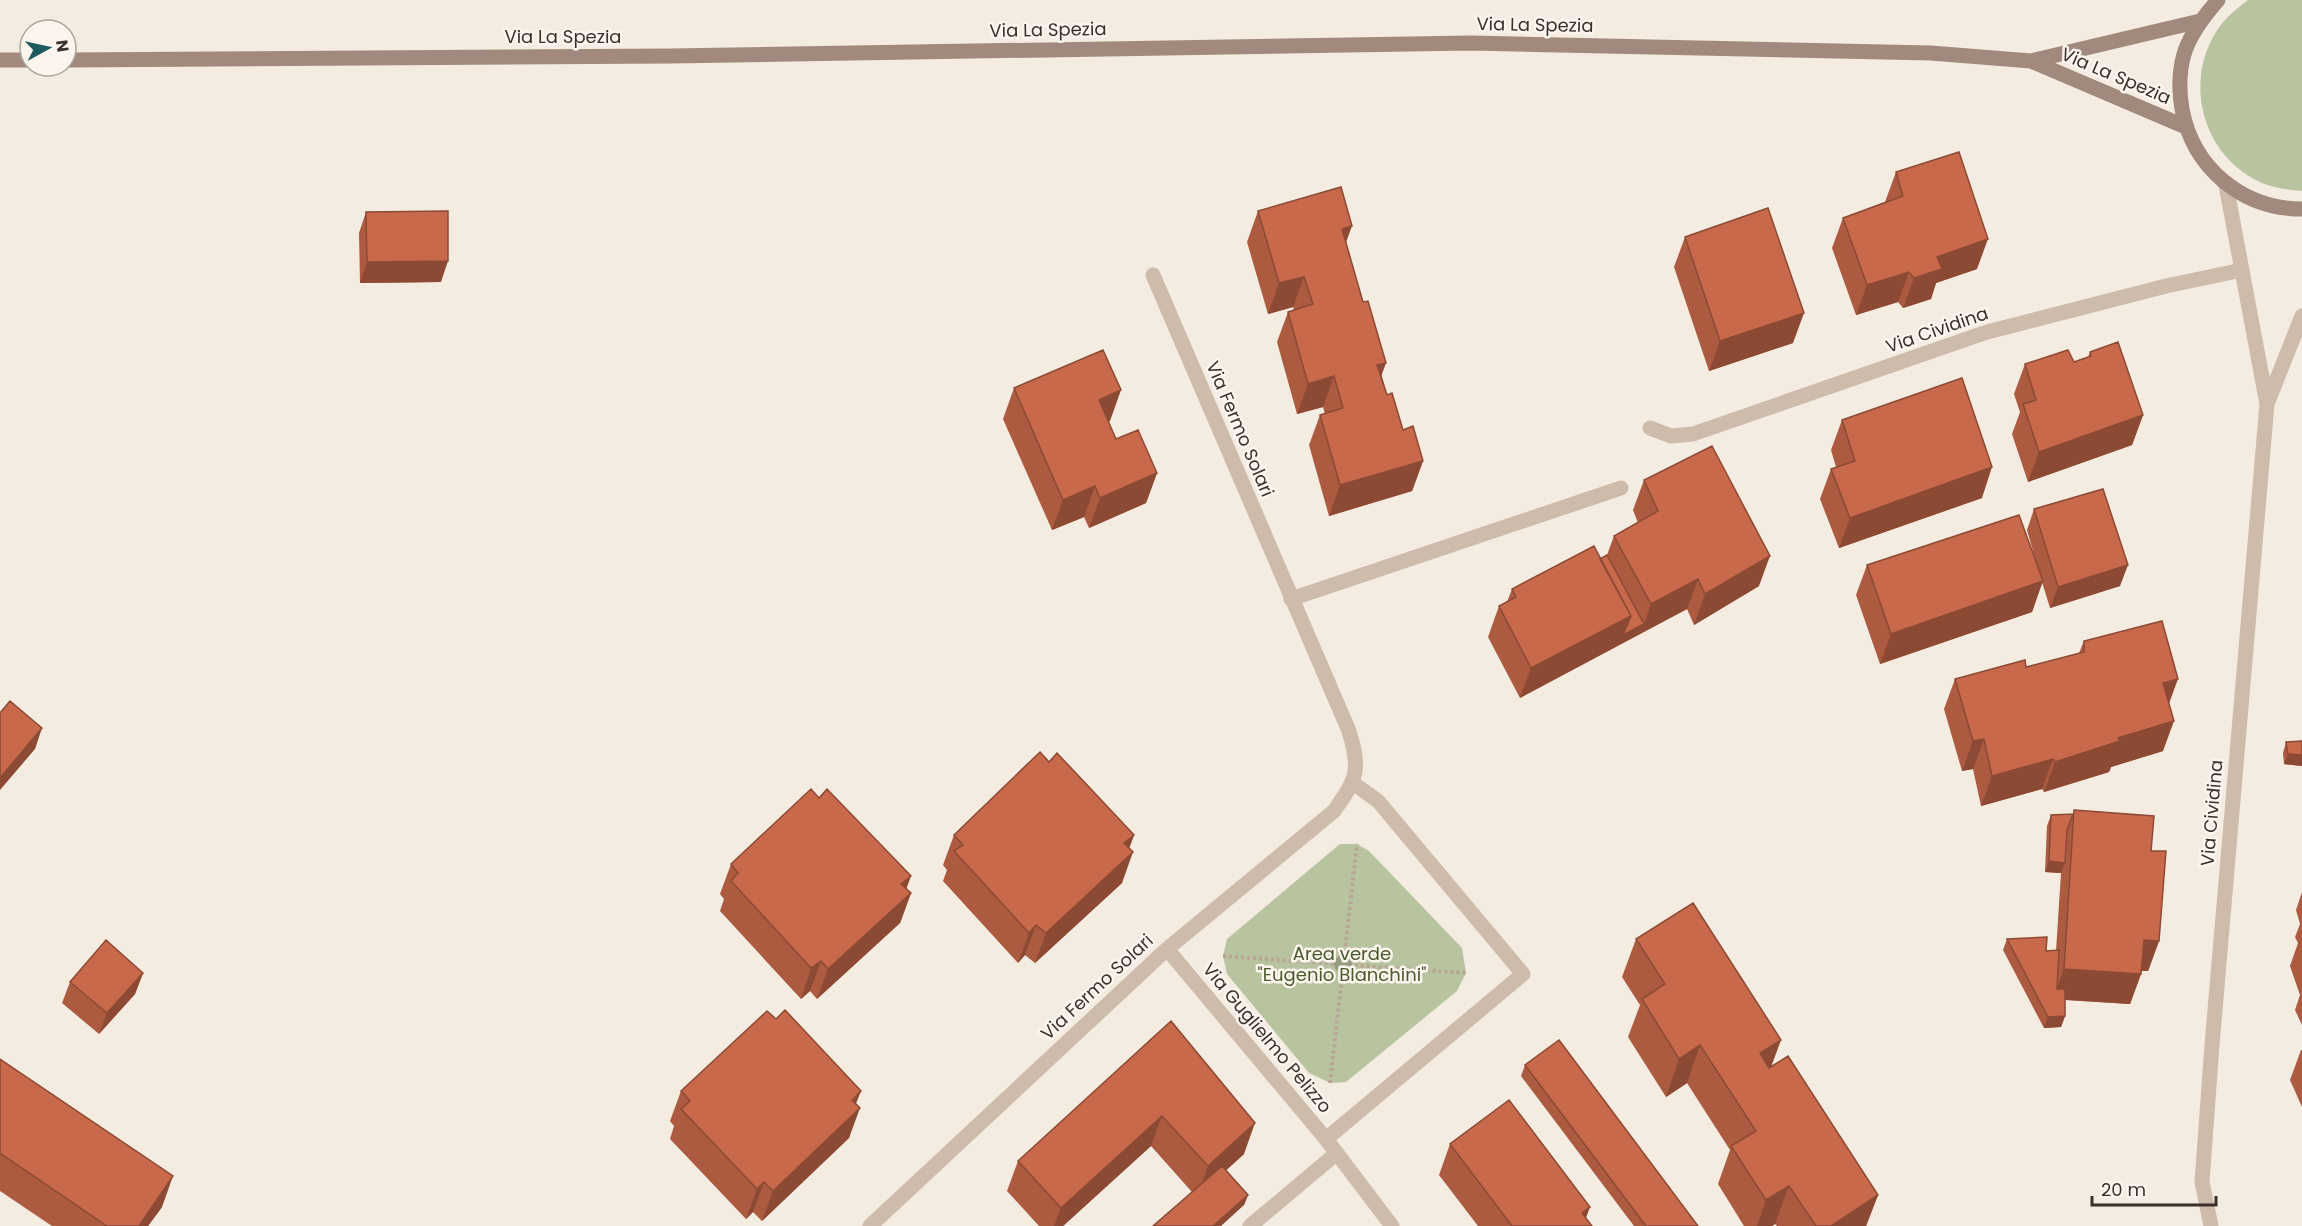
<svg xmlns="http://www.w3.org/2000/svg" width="2302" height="1226" font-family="Poppins,sans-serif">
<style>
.green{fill:#b8c4a0}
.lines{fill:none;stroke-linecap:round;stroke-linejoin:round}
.path{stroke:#b9a596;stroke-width:4;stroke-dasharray:3 3;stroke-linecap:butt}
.service{stroke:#cdbbac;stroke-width:15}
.minor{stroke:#cdbbac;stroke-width:15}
.tertiary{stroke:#cdbbac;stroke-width:15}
.secondary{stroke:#a18a7d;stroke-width:15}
.tree{fill:#969b7f}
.wall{fill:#ac5a40}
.shaded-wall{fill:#8c4a34}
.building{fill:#c8694b;stroke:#8c4a34;stroke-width:1.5}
.labels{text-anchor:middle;stroke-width:5;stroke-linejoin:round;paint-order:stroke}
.street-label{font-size:18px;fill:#3b302b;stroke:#fbf5ee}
.park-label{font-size:18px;fill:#4a5a2e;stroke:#fbf5ee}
</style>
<rect width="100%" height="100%" fill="#f4ebe1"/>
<!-- green -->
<path class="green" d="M2248,0H2302V191C2288,190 2275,188 2262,183C2204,158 2183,85 2216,32C2224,19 2236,9 2248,0Z
M1340,844H1357L1369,851L1462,948L1466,973L1457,991L1346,1082L1330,1083L1309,1073L1227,974L1223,956L1227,939Z"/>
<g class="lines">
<!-- path -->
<path class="path" d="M1223,956L1466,973
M1330,1083L1357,844"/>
<!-- service -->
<path class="service" d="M1250,1226L1337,1153"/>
<!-- minor -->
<path class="minor" d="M1650,428L1671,436L1693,434L1987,332L2166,286L2242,270
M1291,599L1621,488
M1167,949L1326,1139L1392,1226
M1326,1139L1523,974L1378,801L1353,783
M870,1226L1167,949L1334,811C1357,778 1361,771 1349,731L1153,275"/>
<!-- tertiary -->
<path class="tertiary" d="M2267,404L2302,316
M2211,1226L2202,1182L2212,1045L2267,404L2226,185"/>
<!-- secondary -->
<path class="secondary" d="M2218,0C2204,16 2190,34 2184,54C2179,72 2179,92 2182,109C2193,168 2242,209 2302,209
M0,60H30
M66,60L671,56L1471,43L1931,53L2031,61L2200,21
M2031,61L2186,127"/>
</g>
<!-- trees -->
<circle class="tree" cx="1343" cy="964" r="9"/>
<!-- wall -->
<path class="wall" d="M1896,172L1977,269L1936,283L1931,299L1903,308L1898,302L1856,315L1832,248L1843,218L1885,202Z
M1258,211L1346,242L1387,395L1403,430L1423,461L1412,491L1329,516L1309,445L1320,415L1325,414L1323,407L1297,414L1277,342L1288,312L1294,310L1293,307L1268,314L1247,242Z
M366,212L441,282L360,283L359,233Z
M1685,237L1793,343L1709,371L1674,267Z
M2090,352L2143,415L2132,445L2028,482L2012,434L2020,412L2014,394L2025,364L2074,362L2088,357Z
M1014,388L1110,421H1108L1116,439L1157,473L1146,503L1089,528L1084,517L1052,530L1003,419Z
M1842,420L1982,498L1839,548L1820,499L1831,469L1836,467L1831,450Z
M1644,480L1759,586L1694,625L1687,609L1520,698L1488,637L1499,606L1507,602L1512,589L1600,559L1607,555L1614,536L1638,523L1633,510Z
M2034,509L2120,586L2050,608L2042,582L2032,612L1880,664L1856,595L1867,565L2038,569L2027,530Z
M2084,641L2169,703L2163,751L2111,767L2109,772L2044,792L2042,789L1981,806L1973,769L1962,771L1944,709L1955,679L2026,667L2079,653Z
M2302,741V766L2284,764L2283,753L2286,742Z
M1049,762L1134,835L1129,848L1122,883L1035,963L1025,955L1018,963L943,881L947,870L943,865L954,835Z
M2074,810L2151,851L2159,941L2148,971H2141V974L2130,1004L2065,1000V1016L2061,1027L2044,1028L2003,950L2007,939L2046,951H2056L2061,873L2045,872L2047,826L2051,815L2073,814Z
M731,864L907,889L911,893L900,923L817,999L810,991L801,999L720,911L724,899L720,894Z
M2302,892V1025L2295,1010L2300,995L2290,966L2298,943L2295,937L2300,924L2296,910Z
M1636,939L1771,1067L1878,1195L1866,1226H1777L1775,1224L1772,1226H1744L1718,1184L1730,1150L1687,1083L1666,1097L1628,1037L1640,1005L1622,977Z
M143,973L135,994L99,1034L62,1003L70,982Z
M1171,1021L1244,1154L1226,1170L1248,1195L1244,1205L1192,1192L1151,1146L1063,1226H1039L1007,1191L1018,1161Z
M2301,1050H2302V1107L2290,1080Z
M0,1059L162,1207L148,1226H52L0,1191Z
M1525,1065L1698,1226H1634L1521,1076Z
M681,1091L856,1104L849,1138L762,1221L753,1212L746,1219L670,1139L674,1126L670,1121Z
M1450,1144L1586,1218L1592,1226H1478L1439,1175Z"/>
<!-- shaded-wall -->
<path class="shaded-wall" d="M1352,226L1341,256L1342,229Z
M1988,239L1977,269L1936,283L1931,299L1903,308L1914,278L1937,257Z
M448,261L441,282L360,283L367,262Z
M1909,272L1898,302L1856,315L1867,285Z
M1304,277L1293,307L1268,314L1279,283Z
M1804,313L1793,343L1709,371L1720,341Z
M1386,363L1375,393L1377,365Z
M1334,376L1323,407L1297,414L1308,384Z
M1121,390L1110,421L1088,430L1099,400Z
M2143,415L2132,445L2028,482L2039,452Z
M1423,461L1412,491L1329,516L1340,485Z
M1992,467L1982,498L1839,548L1850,518Z
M1157,473L1146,503L1089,528L1100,498Z
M1095,486L1084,517L1052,530L1063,500Z
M1770,556L1759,586L1694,625L1705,594Z
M2128,565L2120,586L2050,608L2058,587Z
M1698,579L1687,609L1520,698L1531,668L1631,616L1644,624L1651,604Z
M2043,581L2032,612L1880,664L1891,634Z
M2178,679L2167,709L2163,683Z
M2174,721L2163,751L2111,767L2109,772L2044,792L2055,762L2118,738Z
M42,728L35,749L0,790V778Z
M1984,739L1973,769L1962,771L1973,741Z
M2288,754L2302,755V766L2284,764Z
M2053,759L2042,789L1981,806L1992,776Z
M1134,835L1125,860L1133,852L1122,883L1035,963L1046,933L1124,843Z
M2049,861L2065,863L2061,873L2045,872Z
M911,876L902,901L911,893L900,923L817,999L828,969L901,884Z
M1036,925L1025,955L1018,963L1029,933Z
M2144,940L2159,941L2148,971L2133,970Z
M821,961L810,991L801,999L811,968Z
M2064,969L2141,974L2130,1004L2053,999Z
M143,973L135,994L99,1034L107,1013Z
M2065,1016L2061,1027L2044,1028L2048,1017Z
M1781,1040L1767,1078L1760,1053Z
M1700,1045L1687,1083L1666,1097L1679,1059Z
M861,1091L851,1116L860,1108L849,1138L762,1221L773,1191Z
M1162,1116L1151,1146L1063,1226H1054L1061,1208Z
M1255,1123L1244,1154L1197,1197L1208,1166Z
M173,1176L162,1207L148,1226H139Z
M764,1182L753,1212L746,1219L757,1189Z
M1789,1186L1775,1224L1772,1226H1757L1766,1200Z
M1248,1195L1244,1205L1221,1226H1213Z
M1878,1195L1866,1226H1831Z
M1590,1207L1583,1226L1582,1213Z"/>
<!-- building -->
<path class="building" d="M1959,152L1988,239L1937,257L1942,269L1914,278L1909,272L1867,285L1843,218L1903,196L1896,172Z
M1341,187L1352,226L1342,229L1363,302L1368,301L1386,363L1377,365L1387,395L1392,393L1403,430L1413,426L1423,461L1340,485L1320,415L1343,408L1334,376L1308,384L1288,312L1313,304L1304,277L1279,283L1258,211Z
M1768,208L1804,313L1720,341L1685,237Z
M448,211V261L367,262L366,212Z
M2118,342L2143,415L2039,452L2023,404L2036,400L2025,364L2068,350L2074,362L2091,356L2090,352Z
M1103,350L1121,390L1099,400L1116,439L1138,430L1157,473L1100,498L1095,486L1063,500L1014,388Z
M1962,378L1992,467L1850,518L1831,469L1855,461L1842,420Z
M1712,446L1770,556L1705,594L1698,579L1651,604L1614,536L1658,511L1644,480Z
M2103,489L2128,565L2058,587L2034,509Z
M2019,515L2043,581L1891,634L1867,565Z
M1594,546L1631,616L1531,668L1499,606L1516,597L1512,589Z
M1607,555L1644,624L1623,635L1631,616L1600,559Z
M2162,621L2178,679L2163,683L2174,721L2118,738L2120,741L2055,762L2053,759L1992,776L1984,739L1973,741L1955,679L2025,660L2026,667L2084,652V641Z
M10,701L42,728L0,778V713Z
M2302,741V755L2288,754L2286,742Z
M1040,752L1049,762L1057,753L1134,835L1124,843L1133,852L1046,933L1036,925L1029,933L954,851L963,845L954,835Z
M811,789L819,798L827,789L911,876L901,884L911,893L828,969L821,961L811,968L731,881L738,873L731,864Z
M2074,810L2154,816L2151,851H2166L2159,941L2144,940L2141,974L2064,969Z
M2073,814L2067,830L2065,863L2049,861L2051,815Z
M1693,903L1781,1040L1760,1053L1769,1068L1788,1056L1878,1195L1831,1226H1816L1789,1186L1766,1200L1731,1146L1756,1131L1700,1045L1679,1059L1642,999L1665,984L1636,939Z
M2047,937L2046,951L2059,950L2057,989H2065V1016L2048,1017L2007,939Z
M106,940L143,973L107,1013L70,982Z
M785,1010L861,1091L852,1100L860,1108L773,1191L764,1182L757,1189L681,1109L690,1101L681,1091L767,1011L776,1019Z
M1171,1021L1255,1123L1208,1166L1162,1116L1061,1208L1018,1161Z
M1559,1040L1698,1226H1646L1525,1065Z
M0,1059L173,1176L139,1226H107L0,1153Z
M1509,1100L1590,1207L1582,1213L1592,1226H1512L1450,1144Z
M1222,1166L1248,1195L1213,1226H1153Z"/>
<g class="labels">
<!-- street labels -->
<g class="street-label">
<text transform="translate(1535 25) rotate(1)" y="6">Via La Spezia</text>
<text transform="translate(1048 30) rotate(-1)" y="6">Via La Spezia</text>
<text x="563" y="43">Via La Spezia</text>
<text transform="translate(2116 76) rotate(23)" y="6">Via La Spezia</text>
<text transform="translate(1937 330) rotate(-19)" y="6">Via Cividina</text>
<text transform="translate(1240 429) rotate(67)" y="6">Via Fermo Solari</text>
<text transform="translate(2212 813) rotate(-85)" y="6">Via Cividina</text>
<text transform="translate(1097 987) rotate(-43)" y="6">Via Fermo Solari</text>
<text transform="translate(1267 1038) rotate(50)" y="6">Via Guglielmo Pelizzo</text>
</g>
<!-- park labels -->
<g class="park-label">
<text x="1342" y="960">Area verde<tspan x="1342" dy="21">"Eugenio Blanchini"</tspan></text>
</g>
</g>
<!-- north arrow -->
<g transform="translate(48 48) rotate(82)"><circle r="28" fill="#fbf5ee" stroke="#aea6a0" stroke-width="1.5"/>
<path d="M0-4.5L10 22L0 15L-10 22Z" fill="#1f5a5e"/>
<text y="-9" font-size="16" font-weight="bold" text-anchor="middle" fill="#3b302b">N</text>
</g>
<!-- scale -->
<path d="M2092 1196v9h124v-9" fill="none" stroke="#3b302b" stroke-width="3"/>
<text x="2101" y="1196" font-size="18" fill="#3b302b" stroke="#fbf5ee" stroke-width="4.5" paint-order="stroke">20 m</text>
</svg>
